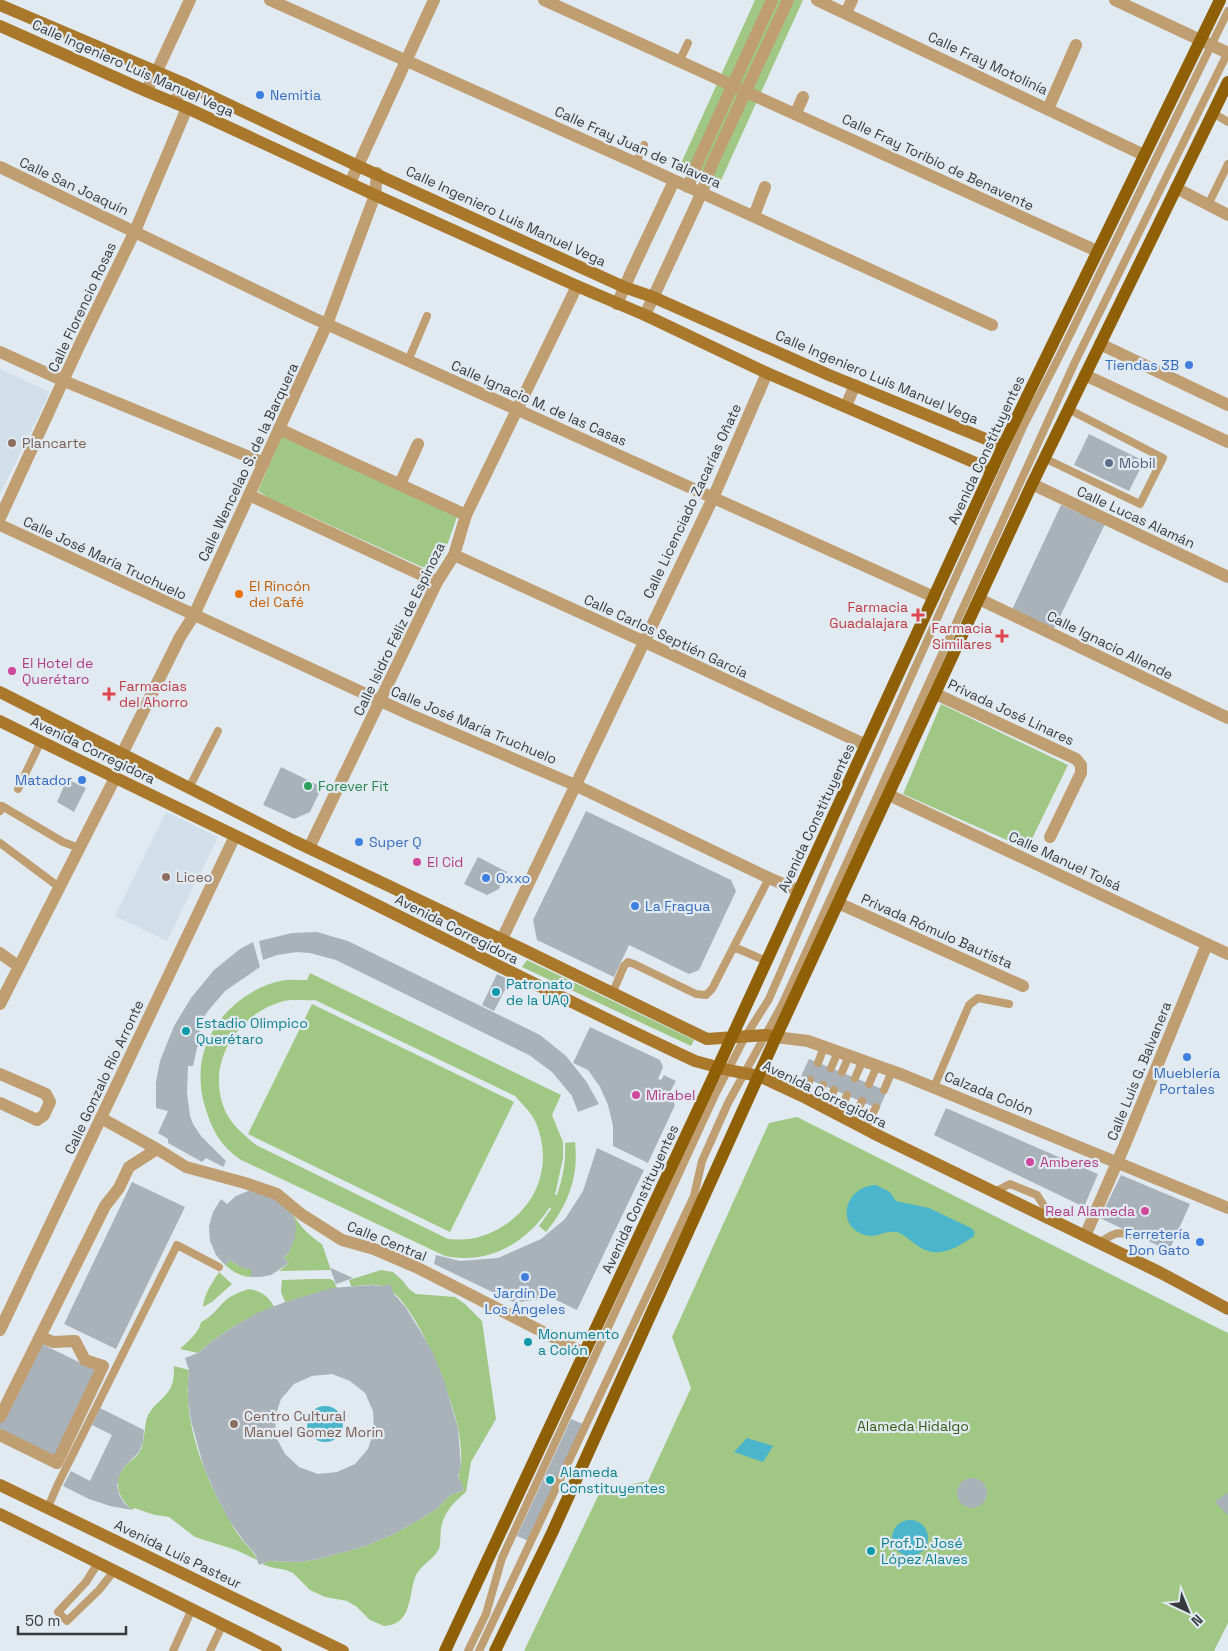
<svg xmlns="http://www.w3.org/2000/svg" width="1228" height="1651" font-family="'Space Grotesk',sans-serif">
<style>
.built{fill:#d0dfea}
.green{fill:#a1c784;fill-rule:evenodd}
.water{fill:#4bb5cc}
.building{fill:#aab2b9;fill-rule:evenodd}
.lines{fill:none;stroke-linecap:round;stroke-linejoin:round}
.service{stroke:#bf9e71;stroke-width:8}
.pedestrian{stroke:#bf9e71;stroke-width:12}
.minor{stroke:#bf9e71;stroke-width:12}
.tertiary{stroke:#bf9e71;stroke-width:12}
.secondary{stroke:#a9782b;stroke-width:12}
.primary{stroke:#906006;stroke-width:12}
.shop-dot{fill:#3f7fe0;stroke:#e2eaf1;stroke-width:2}
.education-dot{fill:#8d6e63;stroke:#e2eaf1;stroke-width:2}
.service-dot{fill:#5c6f8a;stroke:#e2eaf1;stroke-width:2}
.food-dot{fill:#e8710a;stroke:#e2eaf1;stroke-width:2}
.health-dot{fill:#e0444e;stroke:#e2eaf1;stroke-width:2}
.hotel-dot{fill:#d1479c;stroke:#e2eaf1;stroke-width:2}
.leisure-dot{fill:#2e9e5b;stroke:#e2eaf1;stroke-width:2}
.culture-dot{fill:#0f9aa8;stroke:#e2eaf1;stroke-width:2}
.labels{text-anchor:middle;stroke-width:4.5;stroke-linejoin:round;paint-order:stroke}
.street-label{font-size:14px;fill:#373b3d;stroke:#e2eaf1}
.shop-label{font-size:14px;fill:#366cbe;stroke:#e2eaf1;text-anchor:start}
.education-label{font-size:14px;fill:#785e54;stroke:#e2eaf1;text-anchor:start}
.service-label{font-size:14px;fill:#4e5e75;stroke:#e2eaf1;text-anchor:start}
.food-label{font-size:14px;fill:#c56008;stroke:#e2eaf1;text-anchor:start}
.health-label{font-size:14px;fill:#be3a42;stroke:#e2eaf1;text-anchor:end}
.hotel-label{font-size:14px;fill:#b23c85;stroke:#e2eaf1;text-anchor:start}
.leisure-label{font-size:14px;fill:#27864d;stroke:#e2eaf1;text-anchor:start}
.culture-label{font-size:14px;fill:#0d838f;stroke:#e2eaf1;text-anchor:start}
.park-label{font-size:14px;fill:#375a13;stroke:#e2eaf1}
</style>
<rect width="100%" height="100%" fill="#e2eaf1"/>
<!-- built -->
<path class="built" d="M0,369L50,392L0,494Z
M166,812L218,837L167,941L115,916Z"/>
<!-- green -->
<path class="green" d="M755,0H803L718,187L678,170Z
M282,436L458,514L444,554L433,569L422,567L301,512L272,500L258,491Z
M941,704L1068,765L1027,849L903,794Z
M527,960L694,1040L691,1046L522,967Z
M310,973L561,1095L552,1115L563,1142V1158L555,1195H557C563,1176 566,1163 565,1143L575,1142C579,1177 568,1205 546,1232L539,1226L551,1209L550,1207C531,1236 501,1258 465,1258C458,1258 451,1257 445,1256L241,1160C220,1145 213,1132 205,1107C193,1066 205,1028 239,1001C251,992 265,984 280,981C289,979 298,980 307,980ZM315,1000L515,1096C522,1104 532,1113 536,1123C556,1171 531,1220 482,1236C471,1240 459,1240 448,1239L256,1145C244,1135 230,1124 224,1108C206,1062 238,1013 284,1001C293,999 305,1001 315,1000Z
M312,1004L514,1102L450,1232L248,1134Z
M797,1117L1228,1333V1623L1214,1651H524L601,1490L648,1481L691,1388L672,1337L769,1123Z
M292,1213C300,1226 309,1236 322,1244L331,1270L279,1271L289,1263L284,1258C296,1244 297,1230 292,1213Z
M230,1260C236,1265 244,1268 251,1269V1277C240,1276 233,1272 225,1265Z
M381,1270L393,1272L402,1280L409,1289L416,1294L455,1297L465,1304L482,1321L496,1419L471,1462L466,1492C454,1502 443,1513 441,1529C440,1535 441,1543 439,1549C434,1559 421,1565 416,1575C408,1594 413,1625 384,1626L370,1620L357,1607L347,1601L325,1597L310,1590L293,1573L286,1570L270,1567L262,1564L268,1561L299,1562L319,1559L366,1546L394,1534L419,1520L439,1507L450,1495L464,1490C462,1486 459,1480 459,1476C458,1472 461,1469 461,1465C462,1453 460,1439 458,1427C451,1395 415,1296 382,1286C372,1283 361,1286 351,1286L349,1280Z
M219,1272L232,1284L212,1302L203,1307C204,1294 212,1283 219,1272Z
M312,1279H330L334,1281L337,1288L285,1302L281,1292L282,1280Z
M249,1289C260,1291 268,1295 274,1307C246,1318 220,1333 198,1353L180,1349C188,1341 199,1333 201,1322C212,1317 218,1307 226,1300C233,1294 240,1292 249,1289Z
M174,1366L189,1370C182,1421 204,1476 229,1519C233,1527 238,1535 244,1542C249,1548 254,1552 257,1560L236,1550L195,1537L169,1517L155,1515L134,1508L132,1510C118,1498 112,1481 125,1466C129,1462 135,1458 139,1453C146,1442 143,1427 148,1415C154,1404 164,1399 170,1389C174,1382 174,1373 174,1366Z"/>
<!-- water -->
<path class="water" d="M876,1185L890,1192L896,1201L929,1208L971,1228L975,1232L973,1237C953,1250 936,1260 915,1244C908,1239 903,1233 895,1232C883,1230 876,1240 862,1234C835,1223 846,1186 876,1185Z
M307 1424a18 18 0 1 1 36 0a18 18 0 1 1-36 0Z
M747,1438L773,1446L763,1462L734,1452Z
M892 1538a18 18 0 1 1 36 0a18 18 0 1 1-36 0Z"/>
<!-- building -->
<path class="building" d="M1089,434L1144,461L1129,491L1074,465Z
M1061,505L1105,524L1053,631L1011,612Z
M281,767L322,787L310,812L294,819L263,805Z
M67,779L86,788L74,812L57,802Z
M586,811L731,880L736,891L699,970L689,974L629,945L614,977L537,940L533,920Z
M478,857L507,872L499,889L487,895L464,884Z
M317,932L348,941L540,1035L566,1056L586,1081L599,1104L578,1112L572,1096L552,1072L529,1055L336,960L310,953L297,952L277,955L263,960L259,941L292,933Z
M253,942L260,967L225,991L208,1011L196,1029L203,1033L197,1048L193,1066H188L187,1093L190,1116L193,1124L201,1136L226,1161L223,1167L206,1158L202,1162L168,1143V1139L158,1133L168,1111L156,1108V1082L160,1061L174,1026L191,998L214,970L240,949Z
M497,974L510,980L494,1011L482,1005Z
M590,1027L660,1060L663,1067L658,1079L661,1080L664,1075L676,1081L670,1092L664,1090L663,1093L672,1098L675,1105L648,1163L613,1146V1126L608,1105L600,1087L588,1070L573,1063Z
M809,1059L887,1091L879,1109L801,1076Z
M946,1108L1098,1174L1084,1207L934,1135Z
M597,1148L644,1170L577,1310L550,1297L515,1303L434,1264L436,1255L460,1261L498,1258L541,1239L565,1219L583,1191Z
M1121,1175L1190,1204L1169,1251L1100,1218Z
M132,1182L185,1207L116,1349L64,1324Z
M248,1191H261L274,1194L292,1213L296,1225L295,1238L290,1250L284,1258L289,1263L271,1275L260,1277H251V1269H245L234,1263L230,1260L225,1265L216,1255L210,1241L209,1226L213,1212L221,1199L227,1204L236,1196Z
M330,1268L333,1269L353,1278L336,1284Z
M390,1284L394,1294L406,1308L419,1329L433,1353L444,1380L458,1428L461,1467L458,1475L464,1490L450,1495L439,1507L419,1520L394,1534L366,1546L319,1559L299,1562L268,1561L259,1565L255,1554L243,1540L229,1520L216,1495L204,1468L191,1421L188,1401V1381L189,1370L185,1358L198,1353L212,1341L233,1327L257,1313L285,1302L332,1288L372,1285L383,1286ZM332,1374L350,1381L365,1393L373,1411L374,1430L368,1449L355,1464L337,1472L318,1474L299,1467L285,1454L276,1437L275,1417L281,1399L294,1384L312,1376Z
M40,1343L97,1371L55,1456L0,1429V1422Z
M100,1408L144,1430L143,1442L139,1452L123,1468L119,1477L117,1486L120,1496L124,1503L132,1510L110,1506L89,1499L63,1486L71,1471L90,1481L112,1435L92,1425Z
M571,1419L583,1424L529,1541L517,1536Z
M957 1493a15 15 0 1 1 30 0a15 15 0 1 1-30 0Z
M1228,1492V1515L1215,1502Z"/>
<g class="lines">
<!-- service -->
<path class="service" d="M679,62L688,43
M1213,113L1228,122
M636,163L644,145
M1208,205L1228,164
M408,361L427,316
M1044,458L1140,504L1163,458L1068,409
M189,788L218,731
M18,789L41,741
M0,811L2,806L63,842L79,848
M0,843L59,887
M734,947L766,961
M612,994L624,966L628,962L634,964L696,994L706,995L712,989L769,878
M818,1063L824,1047
M831,1068L838,1052
M842,1072L849,1056
M855,1078L863,1060
M869,1084L877,1066
M934,1087L969,1005L978,998L1009,1004
M884,1090L892,1071
M802,1096L810,1080
M815,1103L823,1085
M825,1109L834,1090
M838,1115L847,1095
M852,1122L862,1101
M865,1129L876,1107
M994,1192L1010,1184L1037,1195L1051,1217
M1100,1243C1114,1232 1118,1231 1136,1236
M48,1507L58,1484L177,1245L219,1267
M98,1563L86,1582L58,1612L67,1621L99,1590L114,1571
M173,1651L192,1609
M210,1651L223,1624
M468,1651L486,1614L502,1558L714,1097L745,1037L769,999L845,824L1023,427L1060,355L1228,11
M479,1651L694,1196L702,1161L728,1103L782,1005L1075,362L1228,52"/>
<!-- pedestrian -->
<path class="pedestrian" d="M714,77L766,101
M688,187L699,159L772,0
M702,192L712,164L788,0
M101,1118L157,1149L186,1167L245,1183L277,1194L301,1214L342,1240L374,1249L418,1268L584,1353
M0,1417L105,1206L119,1188L129,1167L157,1149
M0,1435L57,1463L103,1366L85,1360L75,1341L53,1342L41,1337"/>
<!-- minor -->
<path class="minor" d="M270,0L636,163L992,325
M544,0L714,77
M817,0L1144,155
M846,13L852,0
M146,91L157,71L190,0
M766,101L1097,251
M1048,109L1076,45
M796,113L803,97
M0,167L311,317L934,597
M350,183L434,0
M1176,188L1228,215
M754,216L765,187
M617,304L633,268L674,181
M645,315L702,192
M1100,344L1228,405
M1085,375L1228,442
M279,429L327,324L375,195L377,173
M400,484L418,444
M1032,484L1228,577
M466,515L577,286
M0,518L80,344L135,231L187,108
M0,525L411,715L575,785L769,878L799,891
M979,599L1228,718
M936,694L1076,759L1081,765V773L1050,837
M122,754L180,637L194,615L249,495
M309,848L437,582
M838,903L1023,986
M502,939L713,498L767,373
M0,953L18,966
M0,1004L115,778
M0,1074L46,1094L50,1102L44,1115L37,1120L0,1103
M1085,1236L1126,1142L1207,944
M0,1330L235,836"/>
<!-- tertiary -->
<path class="tertiary" d="M1115,0L1228,53
M175,103L183,83
M0,352L64,381L264,463
M846,406L855,385
M279,429L466,515L454,555L437,582L249,495Z
M454,555L645,642L866,745
M889,795L1228,954
M776,1037L808,1041L903,1075L1228,1208"/>
<!-- secondary -->
<path class="secondary" d="M0,5L183,83L358,166L624,287L653,297L829,375L1003,446
M0,26L146,91L187,108L375,195L577,286L645,315L767,373L992,470
M0,692L294,841L522,949L707,1039L766,1035L776,1037
M0,721C106,774 212,824 318,876C444,938 568,1002 695,1061L728,1070L759,1076L802,1096L873,1133L1161,1273L1228,1309
M0,1485L343,1651
M0,1514L276,1651"/>
<!-- primary -->
<path class="primary" d="M445,1651L718,1067L1003,446L1220,0
M495,1651L552,1533L776,1037L1032,484L1228,82"/>
</g>
<!-- markers -->
<g class="shop-dot">
<circle cx="260" cy="95" r="5"/>
<circle cx="1189" cy="365" r="5"/>
<circle cx="82" cy="780" r="5"/>
<circle cx="359" cy="842" r="5"/>
<circle cx="486" cy="878" r="5"/>
<circle cx="635" cy="906" r="5"/>
<circle cx="1187" cy="1057" r="5"/>
<circle cx="1200" cy="1242" r="5"/>
<circle cx="525" cy="1277" r="5"/>
</g>
<g class="education-dot">
<circle cx="12" cy="443" r="5"/>
<circle cx="166" cy="877" r="5"/>
<circle cx="234" cy="1424" r="5"/>
</g>
<circle class="service-dot" cx="1109" cy="463" r="5"/>
<circle class="food-dot" cx="239" cy="594" r="5"/>
<g class="health-dot">
<path d="M915.5 607.5h5v5h5v5h-5v5h-5v-5h-5v-5h5z"/>
<path d="M999.5 628.5h5v5h5v5h-5v5h-5v-5h-5v-5h5z"/>
<path d="M106.5 686.5h5v5h5v5h-5v5h-5v-5h-5v-5h5z"/>
</g>
<g class="hotel-dot">
<circle cx="12" cy="671" r="5"/>
<circle cx="417" cy="862" r="5"/>
<circle cx="636" cy="1095" r="5"/>
<circle cx="1030" cy="1162" r="5"/>
<circle cx="1145" cy="1211" r="5"/>
</g>
<circle class="leisure-dot" cx="308" cy="786" r="5"/>
<g class="culture-dot">
<circle cx="496" cy="992" r="5"/>
<circle cx="186" cy="1031" r="5"/>
<circle cx="528" cy="1342" r="5"/>
<circle cx="550" cy="1480" r="5"/>
<circle cx="871" cy="1551" r="5"/>
</g>
<g class="labels">
<!-- street labels -->
<g class="street-label">
<text transform="translate(988 63) rotate(25)" y="5">Calle Fray Motolinía</text>
<text transform="translate(133 68) rotate(24)" y="5">Calle Ingeniero Luis Manuel Vega</text>
<text transform="translate(638 147) rotate(24)" y="5">Calle Fray Juan de Talavera</text>
<text transform="translate(938 162) rotate(25)" y="5">Calle Fray Toribio de Benavente</text>
<text transform="translate(74 186) rotate(25)" y="5">Calle San Joaquín</text>
<text transform="translate(506 216) rotate(25)" y="5">Calle Ingeniero Luis Manuel Vega</text>
<text transform="translate(82 307) rotate(-65)" y="5">Calle Florencio Rosas</text>
<text transform="translate(877 377) rotate(23)" y="5">Calle Ingeniero Luis Manuel Vega</text>
<text transform="translate(539 403) rotate(24)" y="5">Calle Ignacio M. de las Casas</text>
<text transform="translate(986 450) rotate(-65)" y="5">Avenida Constituyentes</text>
<text transform="translate(248 462) rotate(-65)" y="5">Calle Wencelao S. de la Barquera</text>
<text transform="translate(692 501) rotate(-65)" y="5">Calle Licenciado Zacarías Oñate</text>
<text transform="translate(1136 517) rotate(25)" y="5">Calle Lucas Alamán</text>
<text transform="translate(105 558) rotate(25)" y="5">Calle José María Truchuelo</text>
<text transform="translate(399 629) rotate(-64)" y="5">Calle Isidro Féliz de Espinoza</text>
<text transform="translate(666 636) rotate(25)" y="5">Calle Carlos Septién García</text>
<text transform="translate(1110 645) rotate(26)" y="5">Calle Ignacio Allende</text>
<text transform="translate(1011 712) rotate(25)" y="5">Privada José Linares</text>
<text transform="translate(474 725) rotate(23)" y="5">Calle José María Truchuelo</text>
<text transform="translate(93 750) rotate(26)" y="5">Avenida Corregidora</text>
<text transform="translate(816 818) rotate(-65)" y="5">Avenida Constituyentes</text>
<text transform="translate(1065 861) rotate(25)" y="5">Calle Manuel Tolsá</text>
<text transform="translate(457 929) rotate(27)" y="5">Avenida Corregidora</text>
<text transform="translate(937 931) rotate(24)" y="5">Privada Rómulo Bautista</text>
<text transform="translate(1139 1071) rotate(-68)" y="5">Calle Luis G. Balvanera</text>
<text transform="translate(104 1077) rotate(-65)" y="5">Calle Gonzalo Río Arronte</text>
<text transform="translate(989 1093) rotate(22)" y="5">Calzada Colón</text>
<text transform="translate(825 1094) rotate(26)" y="5">Avenida Corregidora</text>
<text transform="translate(640 1199) rotate(-65)" y="5">Avenida Constituyentes</text>
<text transform="translate(387 1241) rotate(22)" y="5">Calle Central</text>
<text transform="translate(178 1554) rotate(26)" y="5">Avenida Luis Pasteur</text>
</g>
<!-- shop labels -->
<g class="shop-label">
<text x="270" y="100">Nemitia</text>
<text x="1179" y="370" text-anchor="end">Tiendas 3B</text>
<text x="72" y="785" text-anchor="end">Matador</text>
<text x="369" y="847">Super Q</text>
<text x="496" y="883">Oxxo</text>
<text x="645" y="911">La Fragua</text>
<text x="1187" y="1078" text-anchor="middle">Mueblería<tspan x="1187" dy="16">Portales</tspan></text>
<text x="1190" y="1239" text-anchor="end">Ferretería<tspan x="1190" dy="16">Don Gato</tspan></text>
<text x="525" y="1298" text-anchor="middle">Jardín De<tspan x="525" dy="16">Los Ángeles</tspan></text>
</g>
<!-- education labels -->
<g class="education-label">
<text x="22" y="448">Plancarte</text>
<text x="176" y="882">Liceo</text>
<text x="244" y="1421">Centro Cultural<tspan x="244" dy="16">Manuel Gomez Morin</tspan></text>
</g>
<!-- service labels -->
<g class="service-label">
<text x="1119" y="468">Mobil</text>
</g>
<!-- food labels -->
<g class="food-label">
<text x="249" y="591">El Rincón<tspan x="249" dy="16">del Café</tspan></text>
</g>
<!-- health labels -->
<g class="health-label">
<text x="908" y="612">Farmacia<tspan x="908" dy="16">Guadalajara</tspan></text>
<text x="992" y="633">Farmacia<tspan x="992" dy="16">Similares</tspan></text>
<text x="119" y="691" text-anchor="start">Farmacias<tspan x="119" dy="16">del Ahorro</tspan></text>
</g>
<!-- hotel labels -->
<g class="hotel-label">
<text x="22" y="668">El Hotel de<tspan x="22" dy="16">Querétaro</tspan></text>
<text x="427" y="867">El Cid</text>
<text x="646" y="1100">Mirabel</text>
<text x="1040" y="1167">Amberes</text>
<text x="1135" y="1216" text-anchor="end">Real Alameda</text>
</g>
<!-- leisure labels -->
<g class="leisure-label">
<text x="318" y="791">Forever Fit</text>
</g>
<!-- culture labels -->
<g class="culture-label">
<text x="506" y="989">Patronato<tspan x="506" dy="16">de la UAQ</tspan></text>
<text x="196" y="1028">Estadio Olimpico<tspan x="196" dy="16">Querétaro</tspan></text>
<text x="538" y="1339">Monumento<tspan x="538" dy="16">a Colón</tspan></text>
<text x="560" y="1477">Alameda<tspan x="560" dy="16">Constituyentes</tspan></text>
<text x="881" y="1548">Prof. D. José<tspan x="881" dy="16">López Alaves</tspan></text>
</g>
<!-- park labels -->
<g class="park-label">
<text x="913" y="1431">Alameda Hidalgo</text>
</g>
</g>
<!-- north arrow -->
<g transform="translate(1188 1611) rotate(136)" stroke="#e2eaf1" stroke-width="4" paint-order="stroke">
<path d="M0-4L9 19L0 12L-9 19Z" fill="#373b3d"/>
<text y="-8" font-size="14" font-weight="bold" text-anchor="middle" fill="#373b3d">N</text>
</g>
<!-- scale -->
<path d="M18 1626v8h108v-8" fill="none" stroke="#373b3d" stroke-width="2.5"/>
<text x="25" y="1626" font-size="15" fill="#373b3d" stroke="#e2eaf1" stroke-width="4" paint-order="stroke">50 m</text>
</svg>
